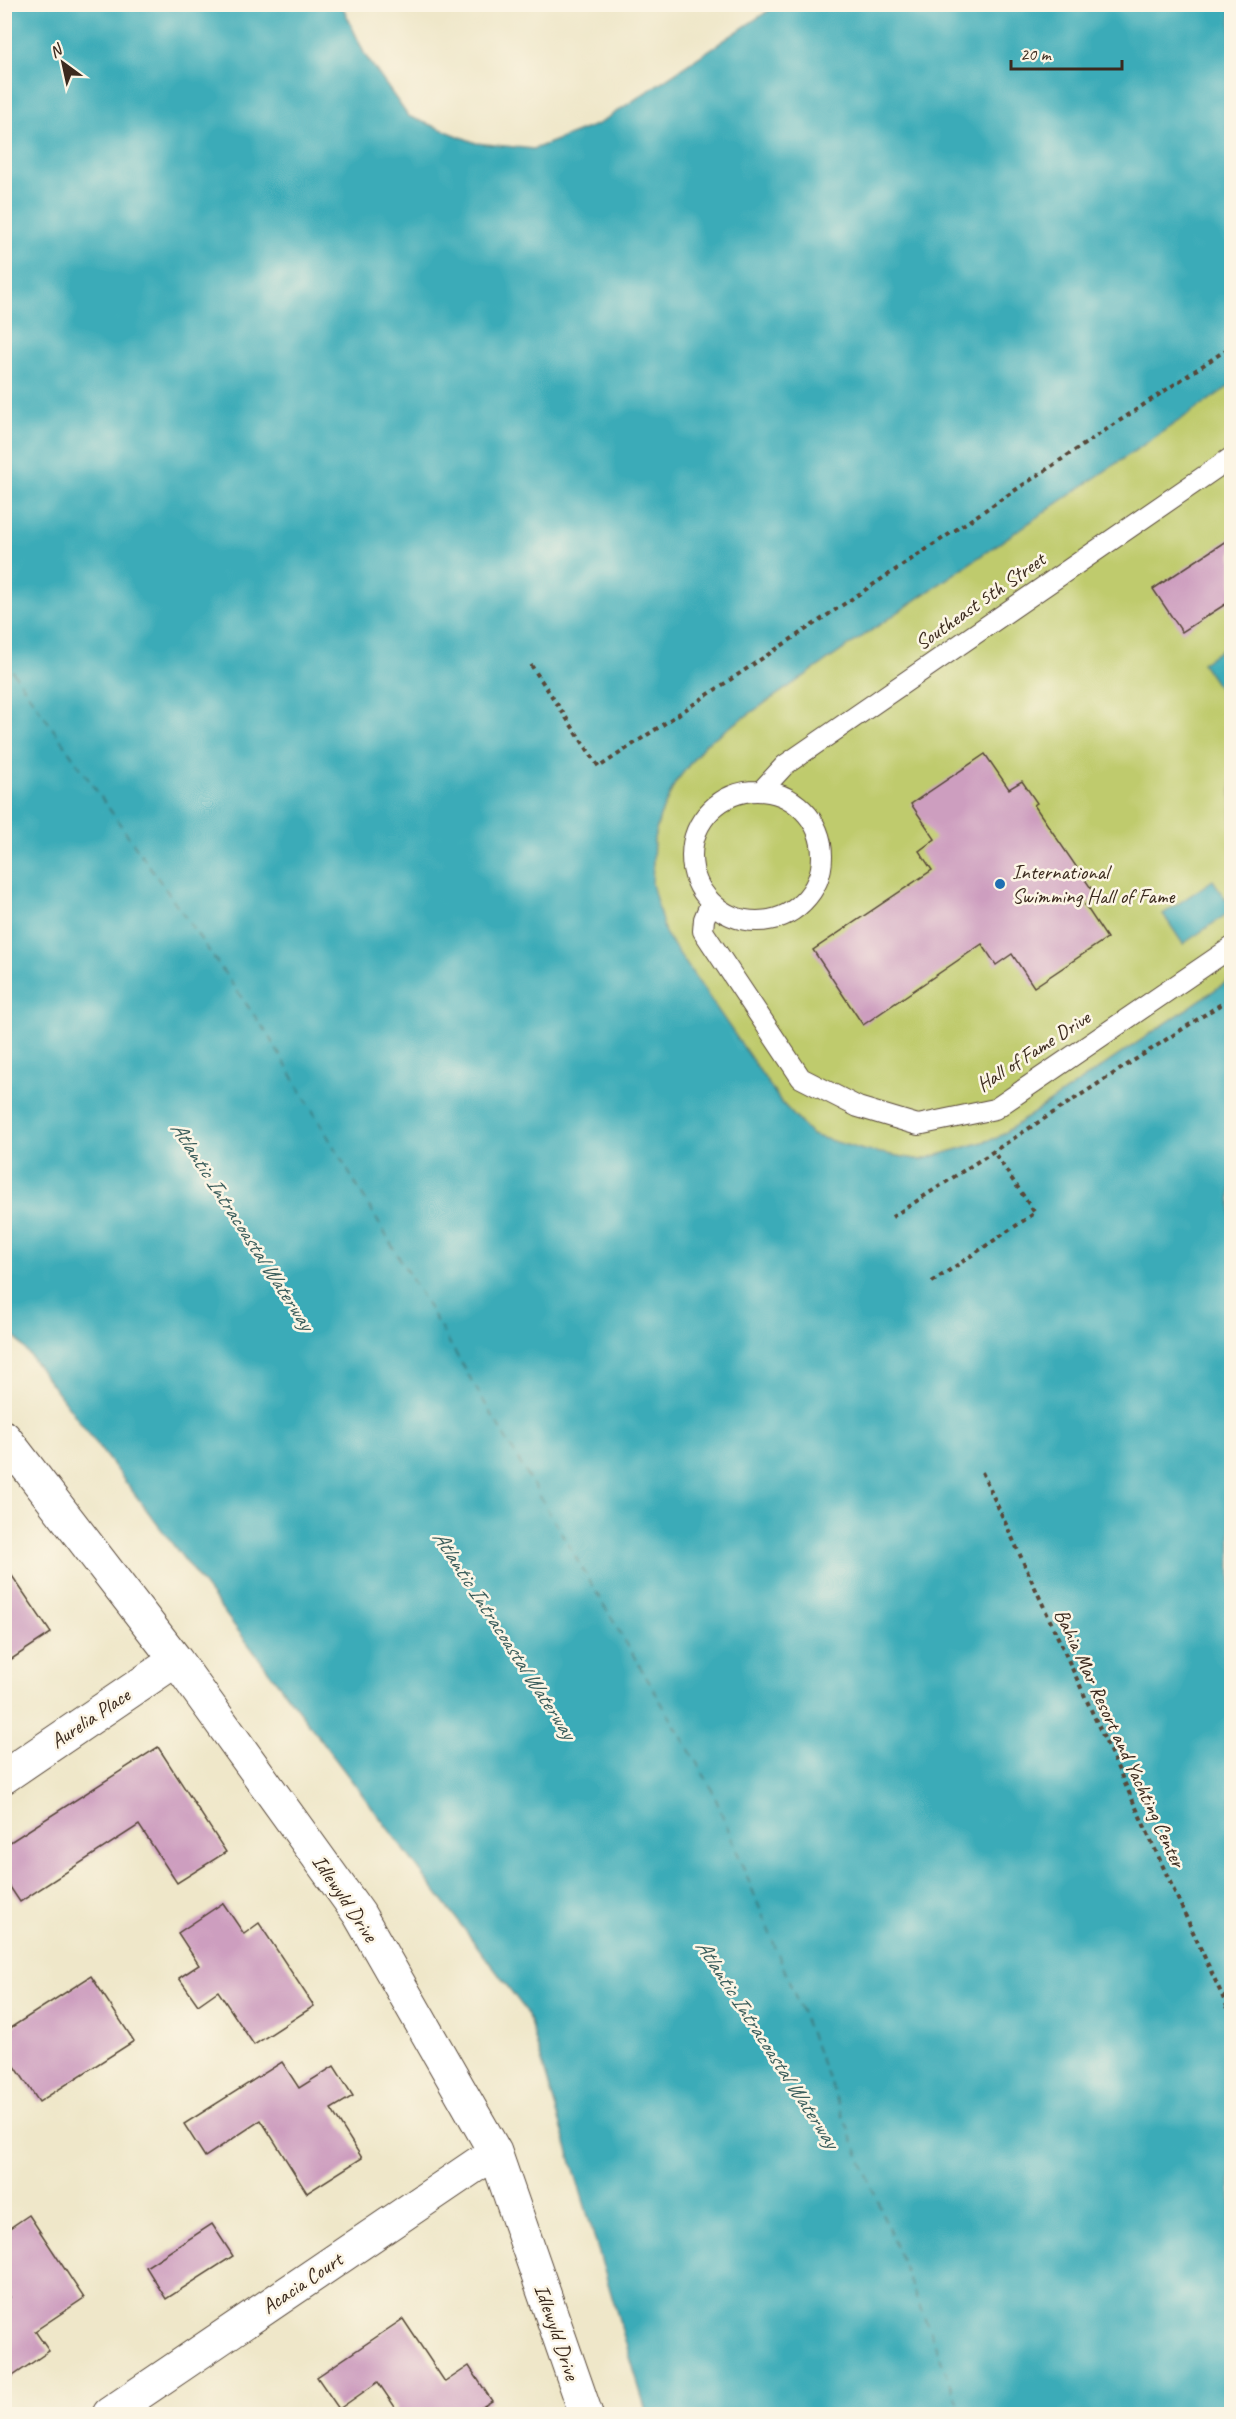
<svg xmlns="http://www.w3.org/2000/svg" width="1236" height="2419" font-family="Caveat,sans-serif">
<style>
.green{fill:#bfcb6d;stroke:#7d7a46;stroke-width:1.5}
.water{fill:#3babb8;stroke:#3b6a6b;stroke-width:1.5}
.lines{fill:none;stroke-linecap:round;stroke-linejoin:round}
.ferry{stroke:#3b5e5c;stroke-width:1.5;stroke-dasharray:8 6;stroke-linecap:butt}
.building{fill:#cd9ebf}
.lane-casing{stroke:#564638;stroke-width:22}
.street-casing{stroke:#564638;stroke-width:35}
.path{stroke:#564638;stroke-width:4;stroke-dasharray:4.5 4.5;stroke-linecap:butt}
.lane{stroke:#fff;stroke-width:20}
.street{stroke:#fff;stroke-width:33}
.poi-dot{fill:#1f6fb2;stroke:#fcf5e5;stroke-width:2}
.labels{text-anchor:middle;stroke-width:5;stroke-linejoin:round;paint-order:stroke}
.street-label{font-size:21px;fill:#3b2a1e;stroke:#fcf5e5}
.poi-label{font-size:21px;fill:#3b2a1e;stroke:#fcf5e5;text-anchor:start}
.water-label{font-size:22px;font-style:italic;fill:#3b5e5c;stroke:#fcf5e5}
</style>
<rect width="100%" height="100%" fill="#fcf5e5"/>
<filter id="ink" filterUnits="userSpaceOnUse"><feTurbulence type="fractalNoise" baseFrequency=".0167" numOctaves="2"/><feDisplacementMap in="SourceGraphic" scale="12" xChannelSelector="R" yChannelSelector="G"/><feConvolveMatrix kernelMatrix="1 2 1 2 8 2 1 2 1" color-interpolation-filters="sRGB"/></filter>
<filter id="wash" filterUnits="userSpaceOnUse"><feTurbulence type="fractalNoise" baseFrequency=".008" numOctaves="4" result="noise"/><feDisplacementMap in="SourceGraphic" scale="24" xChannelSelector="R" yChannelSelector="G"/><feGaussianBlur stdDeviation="1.35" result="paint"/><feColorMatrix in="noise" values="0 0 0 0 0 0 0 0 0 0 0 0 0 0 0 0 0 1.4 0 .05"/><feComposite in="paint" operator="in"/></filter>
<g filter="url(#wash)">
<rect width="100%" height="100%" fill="#efe7c9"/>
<!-- green -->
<path class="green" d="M1231,384V979L997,1138L921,1160L863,1150L812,1135L781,1102L665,934L652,884L654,838L660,816L675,783L705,744Z"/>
<!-- water -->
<path class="water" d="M5,4L342,5L365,55L408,116L476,143L534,149L598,124L777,5H1231V385L705,744L675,783L660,816L654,838L652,884L665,933L781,1102L812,1135L863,1150L921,1160L997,1138L1231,979V2414H647L527,2012L5,1323Z
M1231,643V706L1202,663Z
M1213,880L1231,907V911L1183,944L1163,914Z"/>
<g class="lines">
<!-- ferry -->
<path class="ferry" d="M4,659L268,1035L711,1787L963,2414"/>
</g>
<g id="blocks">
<!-- building -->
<path class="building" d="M1232,537V600L1182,632L1153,589Z
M985,754L1009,789L1022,781L1037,803L1034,805L1097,897L1085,905L1107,938L1034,987L1012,954L996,965L982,944L863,1025L813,950L932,870L919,851L935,839L911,804Z
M4,1564L51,1633L4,1664Z
M158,1747L226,1852L177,1883L139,1825L20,1902L4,1878V1846Z
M223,1903L244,1934L259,1923L314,2006L254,2045L218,1991L198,2005L179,1978L199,1965L178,1933Z
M91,1976L134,2041L39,2102L4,2050V2032Z
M282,2062L299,2088L334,2066L353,2096L331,2109L362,2158L307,2193L261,2120L205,2157L184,2124Z
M29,2215L84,2298L35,2331L49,2351L4,2382V2301L10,2297L4,2288V2232Z
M212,2224L233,2256L166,2299L146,2267Z
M403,2319L445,2382L469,2366L492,2401L471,2414H391L397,2410L378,2382L339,2409L317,2377Z"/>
</g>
</g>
<g filter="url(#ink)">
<use href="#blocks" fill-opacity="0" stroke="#564638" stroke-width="1.5"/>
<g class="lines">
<defs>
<path id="lane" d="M692 856a65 65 0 1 1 130 0a65 65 0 1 1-130 0Z
M761,791L785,765L1232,457
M711,902L704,919L703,931L801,1078L858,1107L918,1125L995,1109L1232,947"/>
<path id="street" d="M4,1437L176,1660L359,1914L495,2152L586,2414
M4,1777L176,1660
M109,2414L495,2152"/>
</defs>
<!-- lane casing -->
<use href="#lane" class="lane-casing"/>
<!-- street casing -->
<use href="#street" class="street-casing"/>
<!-- path -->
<path class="path" d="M531,665L599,767L1232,346
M892,1217L1232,997
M932,1282L1035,1213L993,1151
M982,1472L1232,2017"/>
<!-- lane -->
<use href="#lane" class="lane"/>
<!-- street -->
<use href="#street" class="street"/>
</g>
</g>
<!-- markers -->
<circle class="poi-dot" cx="1000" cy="884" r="6"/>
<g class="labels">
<!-- street labels -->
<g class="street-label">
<text transform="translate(980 601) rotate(-35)" y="7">Southeast 5th Street</text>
<text transform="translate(1033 1051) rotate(-33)" y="7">Hall of Fame Drive</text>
<text transform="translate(90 1718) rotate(-34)" y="7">Aurelia Place</text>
<text transform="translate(1120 1738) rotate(65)" y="7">Bahia Mar Resort and Yachting Center</text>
<text transform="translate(345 1898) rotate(56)" y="7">Idlewyld Drive</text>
<text transform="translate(302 2283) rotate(-34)" y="7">Acacia Court</text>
<text transform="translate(557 2332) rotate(71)" y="7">Idlewyld Drive</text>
</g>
<!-- poi labels -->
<g class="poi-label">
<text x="1012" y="879">International<tspan x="1012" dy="24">Swimming Hall of Fame</tspan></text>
</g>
<!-- water labels -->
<g class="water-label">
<text transform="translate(243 1225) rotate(57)" y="8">Atlantic Intracoastal Waterway</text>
<text transform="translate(505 1634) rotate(57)" y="8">Atlantic Intracoastal Waterway</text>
<text transform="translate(768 2043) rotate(57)" y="8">Atlantic Intracoastal Waterway</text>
</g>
</g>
<!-- margin -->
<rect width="1236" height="2419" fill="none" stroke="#fcf5e5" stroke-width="24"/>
<!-- north arrow -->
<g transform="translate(63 63) rotate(327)" stroke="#fcf5e5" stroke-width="4.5" paint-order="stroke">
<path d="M0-4.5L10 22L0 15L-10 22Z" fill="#3b2a1e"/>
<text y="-9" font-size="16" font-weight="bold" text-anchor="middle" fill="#3b2a1e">N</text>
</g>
<!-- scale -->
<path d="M1011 60v9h111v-9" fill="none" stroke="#3b2a1e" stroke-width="3"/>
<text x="1020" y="60" font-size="18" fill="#3b2a1e" stroke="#fcf5e5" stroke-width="4.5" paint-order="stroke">20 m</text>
</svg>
